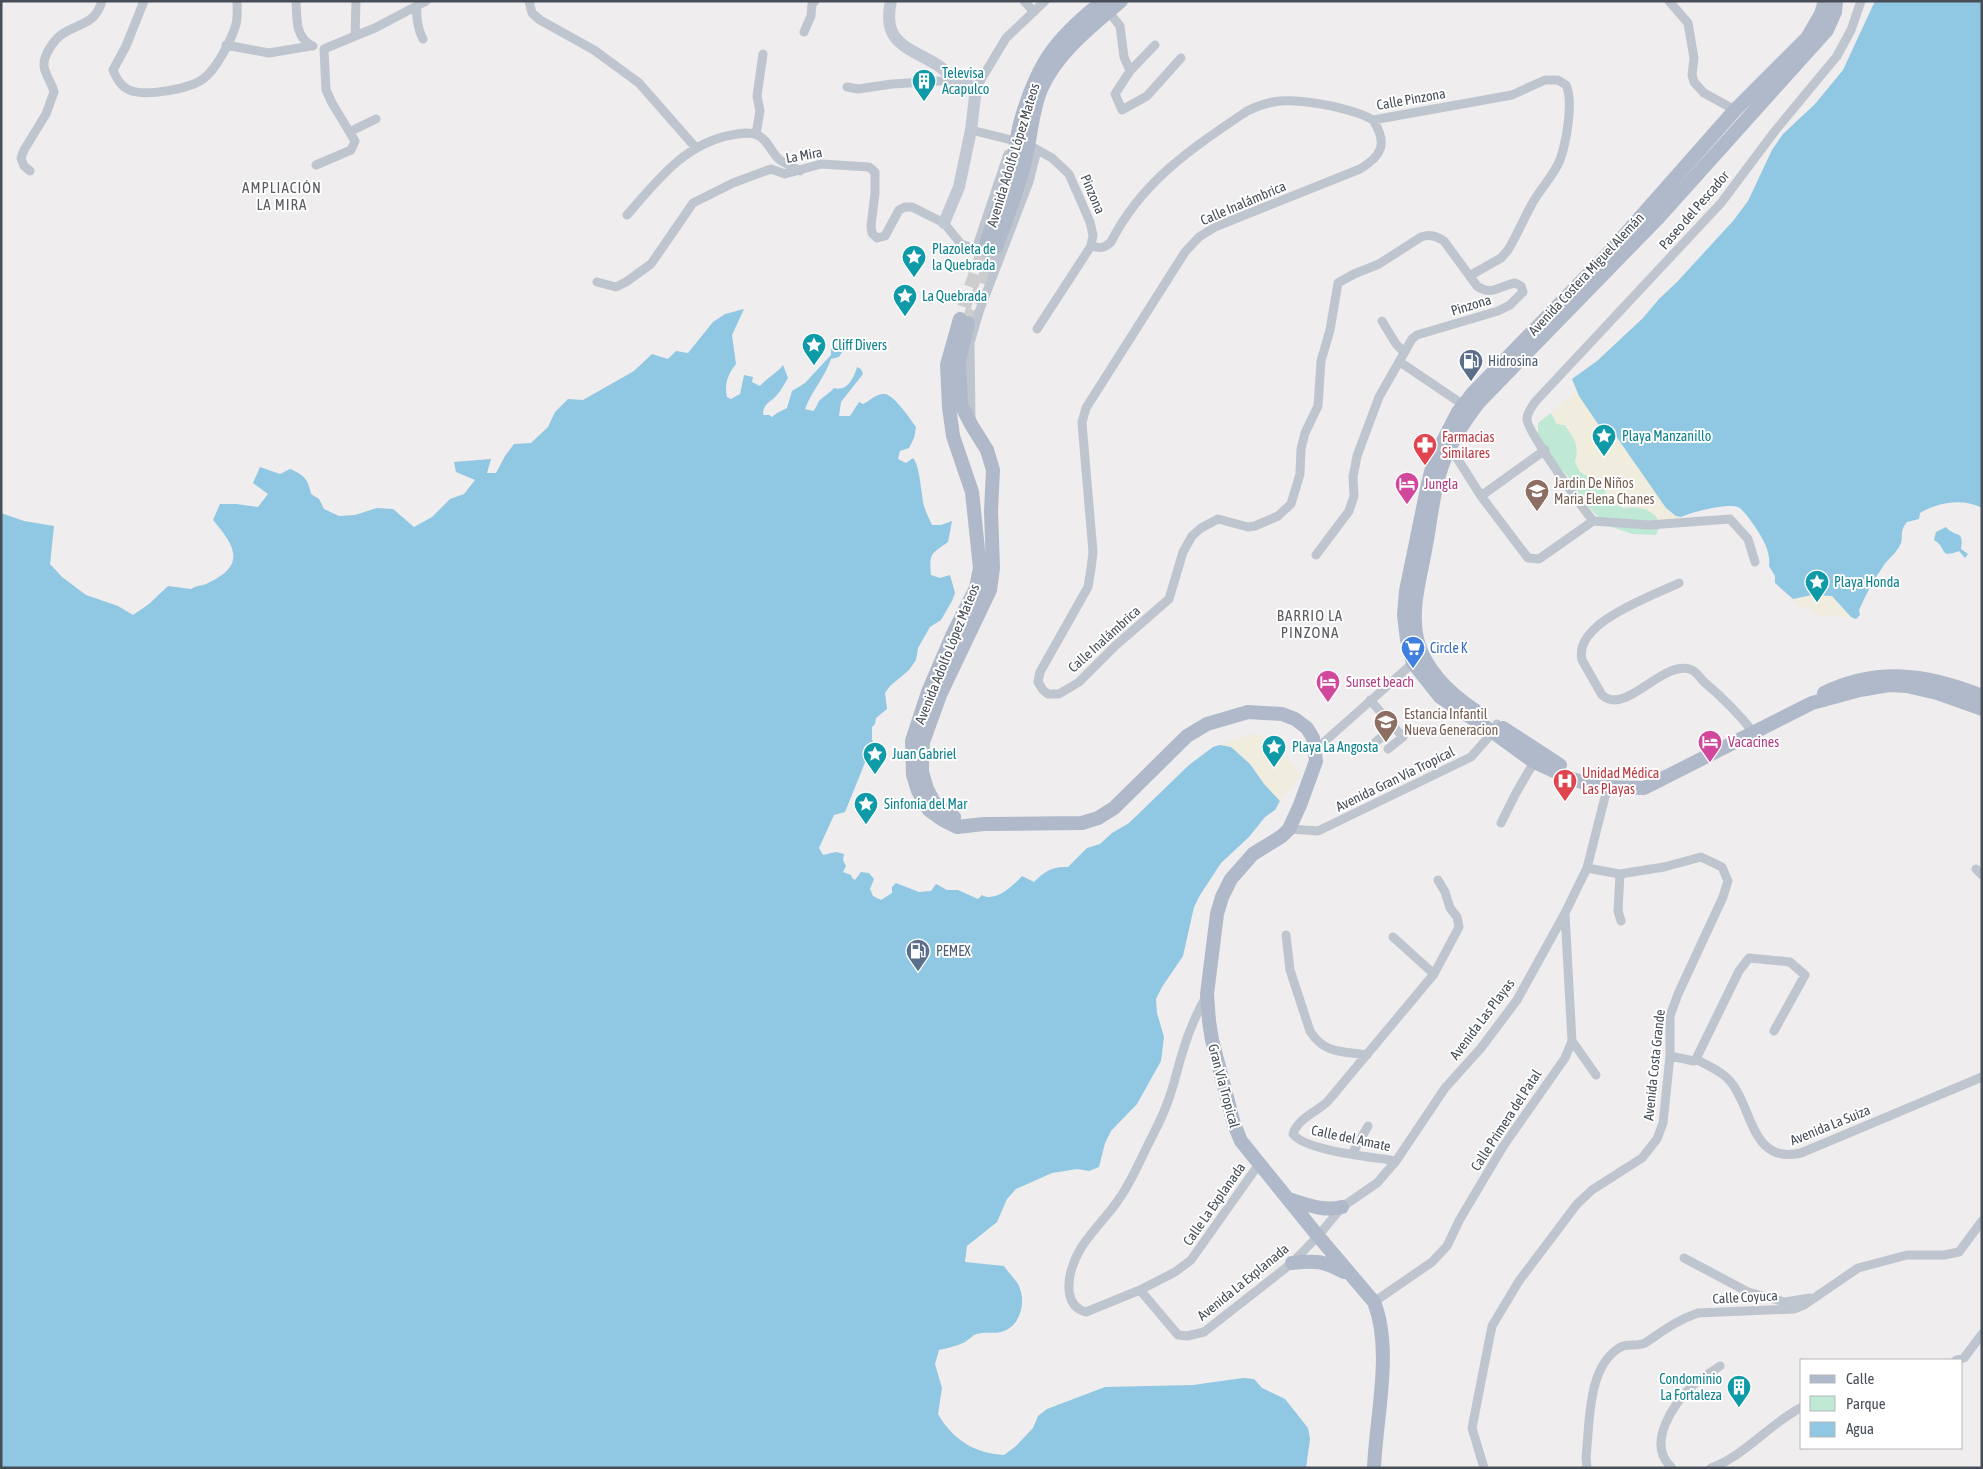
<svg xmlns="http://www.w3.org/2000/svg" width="1983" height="1469" font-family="'Asap Condensed',sans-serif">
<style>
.green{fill:#bfe9d4}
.sand{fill:#f0ecde}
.water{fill:#90c7e2}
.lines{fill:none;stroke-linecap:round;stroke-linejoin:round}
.primary-tunnel{stroke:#cdcdcf;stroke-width:14;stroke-dasharray:14 7;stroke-linecap:butt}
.street{stroke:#bfc5ce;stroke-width:9}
.secondary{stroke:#c1c8d4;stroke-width:12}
.primary{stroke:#afb9c9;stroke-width:14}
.labels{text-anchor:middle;stroke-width:4;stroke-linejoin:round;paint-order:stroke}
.culture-label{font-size:14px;fill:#0d838f;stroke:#fff;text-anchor:start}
.street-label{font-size:14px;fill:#474e58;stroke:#fff}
.service-label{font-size:14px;fill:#4e5e75;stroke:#fff;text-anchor:start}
.health-label{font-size:14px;fill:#be3a42;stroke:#fff;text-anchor:start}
.education-label{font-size:14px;fill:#785e54;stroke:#fff;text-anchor:start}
.hotel-label{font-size:14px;fill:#b23c85;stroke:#fff;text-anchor:start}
.shop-label{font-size:14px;fill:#366cbe;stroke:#fff;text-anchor:start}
.neighbourhood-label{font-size:15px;letter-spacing:1px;fill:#5a5c61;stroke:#fff}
</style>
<rect width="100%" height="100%" fill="#efeded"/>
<!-- green -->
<path class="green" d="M1551,413L1557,424L1565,425C1574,438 1580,446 1575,462L1604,486L1606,495L1623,508L1638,507L1648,510L1656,516L1660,527L1656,535L1632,534L1612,527L1594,513L1577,493L1570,479L1558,465L1538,435V423Z"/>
<!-- sand -->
<path class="sand" d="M1577,390L1600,427L1605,430L1611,431L1616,436L1666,508L1676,516L1681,517L1660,522C1641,492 1612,524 1604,486L1580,472L1575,462C1580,446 1574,438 1565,425L1557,424L1551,413Z
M1812,595L1832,596L1851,617L1820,616L1809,607L1801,609L1793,599Z
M1252,734C1273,735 1288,760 1301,775L1280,801L1264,784L1250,764L1231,747L1220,745Z"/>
<!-- water -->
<path class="water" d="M1875,1H1982V508C1964,498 1938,502 1920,513L1919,519L1907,522C1898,533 1905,538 1899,547C1895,554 1888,559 1884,565C1874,579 1866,594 1859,610L1860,615L1856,619L1851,617L1832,596L1812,595L1793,599L1775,583V576L1769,566C1770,559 1768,550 1765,544C1762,536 1744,509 1738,507C1726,503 1692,512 1681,517L1676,516L1666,508L1616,436L1611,431L1605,430L1600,427L1579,396L1572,379L1597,361L1643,318L1659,299L1677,282L1733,221L1748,201L1772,150L1783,134L1815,104L1843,70Z
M744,309L732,335L736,364C728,374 724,384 727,397L731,399L740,394L744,375L753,377L752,382L760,386C767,378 776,374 783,365L788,378C784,384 781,391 776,396C769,403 763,404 763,415H769L772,417L777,413L787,408L792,391L805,383L831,355V346L835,345L840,348L847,346L850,348L847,352H842L839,357L831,359C825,377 811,392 805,409L813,411C817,408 817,403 820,400C825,395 830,393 834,388C847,392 854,378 857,367L861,369L863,374L841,402L839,416H850L859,402L863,404C870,401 875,394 884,394C893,393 911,420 916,427L914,438L909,448L900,451L898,459L906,463L913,458C920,466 921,493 924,506C926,512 929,519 932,525H941L952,521L948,542C931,554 929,553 931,575L940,578L950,575L955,593L952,601L941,620L930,627L918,648L916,660L909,670L890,686L885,693L887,709L876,718L875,724L872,727V740L875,744L866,760L845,812L834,815L819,848L823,855L836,852L844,854L843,860L846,866L843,872L851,875L852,878L855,880L861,872L869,873L874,879L870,889L873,896L881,900L892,893V887L896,883L919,892L931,891L936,884L947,890H958L978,899L982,895C995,903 1014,885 1022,876L1034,882C1045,871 1052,866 1068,867L1087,848L1100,844L1112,833L1129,823L1189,765L1213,747L1220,745L1231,747L1250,764L1264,784L1280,801L1275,810L1265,817L1249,837L1221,863L1200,895L1194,907L1183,956L1162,987L1156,999L1157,1013L1164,1037L1161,1061L1137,1104L1111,1131L1105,1143L1099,1167L1089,1171L1077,1169L1052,1173L1016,1189L1007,1199L997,1222L967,1246L965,1262L1004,1266C1008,1272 1014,1278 1018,1284C1027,1301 1021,1327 1001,1332C992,1334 983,1331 974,1335C971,1337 968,1340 965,1342C957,1346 948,1348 939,1350L935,1364L942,1388L938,1414C953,1440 974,1453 1004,1455L1015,1447L1033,1428L1038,1416L1047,1409L1105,1387L1193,1385L1243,1378L1254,1379L1262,1388L1285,1399L1308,1428L1310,1439L1306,1468H1V513L24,521L54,526L50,564L62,577L86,595L118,606L133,615L149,604L168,586L191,589C197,585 204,586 210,582C247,564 234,545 213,520L220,504H236L258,507L268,494L253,483L260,467L280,474L290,469C304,475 308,479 311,494L319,499L324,509L339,516L355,515L377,508L393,509L414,527L432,517L450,499L464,494L475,480L456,472L454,462L491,459L487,473H496L505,456L514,444L531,443L548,427L555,412L568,399L583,400L634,371L652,354L668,359L676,351L688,353L713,322L725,314Z
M1946,527C1956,539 1964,528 1961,549L1968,554L1965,558L1959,551C1938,559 1948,548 1934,540L1936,532Z"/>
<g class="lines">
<!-- primary-tunnel -->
<path class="primary-tunnel" d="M964,307L986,244
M968,323L996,247"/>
<!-- street -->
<path class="street" d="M144,1L126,46L113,70C116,78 120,86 129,90C145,97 189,89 203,79C216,70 232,39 236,24C238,17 237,9 237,1
M296,1C297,19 295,38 313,46
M419,1C414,10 418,30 423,39
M529,1L532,13L540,20L594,50L639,83L696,148
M1024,1L1034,12
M1669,1L1688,23L1694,58L1692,75L1694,82L1704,93L1735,110
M1109,12L1120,26L1124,57L1130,71L1155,45
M804,32L811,16L812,4L815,1
M355,36L375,28L426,1
M226,45L269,53L311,46
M324,49L355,36L356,1
M1130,71L1115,94L1122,110L1147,96L1181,58
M847,87L858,89L892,84L957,80
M976,88L1006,38L1045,1
M971,130L1020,142
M351,131L376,119
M756,134L760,111L757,96L763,54
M1034,148L1052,158L1069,174L1090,222L1093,235L1091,246L1037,329
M316,165L351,150L355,141L332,103L326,90L324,49
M30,171L24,166L21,158L24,150L46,114L54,92C52,83 45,75 44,66C43,55 55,38 64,33C81,23 96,23 102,1
M627,215C656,182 684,144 731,135C739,134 748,131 757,135C768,139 771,153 780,160C785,164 794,167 800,171
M1091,246C1099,248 1104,249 1111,242C1142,181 1191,149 1247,111C1255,107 1264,104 1273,102C1297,97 1352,108 1373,120L1512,95L1545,80H1558L1566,85C1574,101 1566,143 1560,160C1554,175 1541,188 1533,202C1524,218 1517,235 1508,250L1501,258L1471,275
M976,249L1008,154
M597,282L616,287L626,282L651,264L693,203L733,183L771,169L785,174L821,164L869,167L875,172V193L871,226L872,233L877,238L885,236L899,210L905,207H912L944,223L961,244L1000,258
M1382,321L1396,344L1404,352
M1400,362L1468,408
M971,421L970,343L979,312L1029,182L1037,150
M1448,447H1450L1481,496L1528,558L1539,559L1593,521
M1481,496L1545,450
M1593,521C1583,508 1526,430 1527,419C1527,413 1531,408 1535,402L1721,203L1775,131L1837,56L1851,30L1861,1
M1593,521L1649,525L1730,519L1748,539L1755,562
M1316,555L1349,511L1354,496L1353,477L1357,456L1379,397L1412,339L1417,335L1498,311L1510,305L1523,292L1521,286L1515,283C1501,285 1492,297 1477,286L1444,241C1436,236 1430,234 1421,237L1379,264L1354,274L1338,283L1330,330L1321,361L1318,406L1305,433L1301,449L1300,474L1291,504L1278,516L1255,526L1248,527L1218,519L1201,528L1192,536L1183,552L1169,599L1115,646L1079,682L1059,694H1048L1043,690L1038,682L1040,672L1088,587L1091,569L1093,552L1083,435L1082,422L1086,408L1185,252L1199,237L1215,227L1360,169C1382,156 1388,143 1373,120
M1679,583C1652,596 1573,623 1582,660L1602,695C1626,717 1664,657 1692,670C1696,672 1700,677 1703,681C1722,697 1739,714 1754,733
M1370,700L1403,737L1388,749
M1372,745L1394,727
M1315,750L1413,663
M1501,823L1516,793L1534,762
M1289,829L1318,831L1471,757L1493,732L1497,724
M1976,869L1982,875
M1620,874L1618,911L1621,921
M1286,935L1290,970L1310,1031C1324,1054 1342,1051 1367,1055
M1393,937L1434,974
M1207,995C1196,1014 1188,1033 1182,1054C1177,1070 1174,1086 1168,1101C1162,1119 1152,1136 1144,1153C1137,1167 1130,1183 1121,1196C1106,1220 1082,1238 1073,1265C1067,1281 1065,1307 1086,1312L1140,1290L1175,1272L1191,1260L1259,1164
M1572,1041L1596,1075
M1670,1056L1694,1061L1696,1059C1706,1065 1722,1071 1729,1080C1753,1106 1750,1165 1801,1153L1982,1077
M1696,1059L1739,971L1749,958L1790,962L1805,975L1774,1031
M1352,1154L1368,1126
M1396,1161C1374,1157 1305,1151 1293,1134C1298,1118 1317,1112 1328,1101L1434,974L1459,927L1457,917L1450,908L1445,892L1438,880
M1684,1258L1748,1292L1785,1302L1810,1298
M1140,1290L1178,1335L1187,1336L1204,1332L1292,1263L1318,1236L1342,1207L1377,1183L1396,1161L1445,1088L1481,1048L1517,1000L1565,913L1587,868L1608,785
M1374,1302L1432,1262L1447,1246L1460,1219L1504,1145L1565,1058L1572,1041L1565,914
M1956,1360L1964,1358L1982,1334
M1484,1468L1472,1428L1492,1326L1519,1281L1577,1204L1592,1190L1642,1158L1657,1139L1663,1123L1670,1056V1016L1678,994L1723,897L1728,881L1722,867L1701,857L1664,867L1620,874L1587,868
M1587,1468L1586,1457C1590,1423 1587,1368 1619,1348C1626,1343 1637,1347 1645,1343C1663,1331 1677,1320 1698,1313L1794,1309L1804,1305L1858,1268L1907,1255H1944L1959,1252L1982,1221
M1672,1468C1645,1444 1674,1403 1694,1384C1702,1377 1712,1372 1720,1366
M1711,1468C1745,1456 1769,1424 1802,1407"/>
<!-- secondary -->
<path class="secondary" d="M891,1C881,45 910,47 939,66C945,70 951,77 958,81C963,84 970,85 976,88L971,130L959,187L944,223"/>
<!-- primary -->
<path class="primary" d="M1825,1L1821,14L1807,38L1735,110L1607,255L1472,394L1458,412L1441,445L1434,460L1428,484L1406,591L1404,615L1407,640L1413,663L1440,697L1493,732L1534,762L1569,778L1598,787L1644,788L1812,703L1860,690L1889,685L1907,686L1937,693L1982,709
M986,244C994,219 1004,194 1011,169C1016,153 1016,136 1021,120C1038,62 1056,38 1103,1
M996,247C1006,220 1017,193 1024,165C1031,140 1031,111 1042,87C1059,51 1092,26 1121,1
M960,319L947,365L949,407L953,436L972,492L980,568L976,588L952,636L928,692L912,741L913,775L918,791L929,810L943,820L957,827L984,824L1082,823L1098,818L1114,808L1187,736L1207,724L1248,712L1282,714L1295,719L1307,728L1313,738L1316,761L1300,805L1289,829L1282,836L1253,854L1231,879L1222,897L1217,914L1207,994L1209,1021L1212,1040L1234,1124L1241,1141L1318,1236L1374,1302C1393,1350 1376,1417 1374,1468
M1824,693C1878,667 1927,674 1982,696
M1476,711C1450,694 1425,670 1417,639C1410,609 1421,575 1426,545C1431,519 1433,491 1442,466C1450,443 1465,420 1480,401L1659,217L1827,30L1835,12L1836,1
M1503,728L1560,765
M954,817L934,802L927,789L922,772V757L923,742L940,695L990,590L993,568L991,511L993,470L987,450L972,426L961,405L959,360L968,323
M1288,1199C1306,1204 1323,1212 1342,1207
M1292,1263C1316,1260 1323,1261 1344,1272"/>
</g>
<!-- icons -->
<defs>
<symbol id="building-pin" viewBox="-11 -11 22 30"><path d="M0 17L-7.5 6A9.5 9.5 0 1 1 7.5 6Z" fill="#0f9aa8" stroke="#fff"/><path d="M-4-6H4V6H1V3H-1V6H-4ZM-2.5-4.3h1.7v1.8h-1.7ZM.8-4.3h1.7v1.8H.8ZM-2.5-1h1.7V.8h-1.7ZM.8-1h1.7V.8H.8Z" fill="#fff"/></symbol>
<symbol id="sight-pin" viewBox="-11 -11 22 30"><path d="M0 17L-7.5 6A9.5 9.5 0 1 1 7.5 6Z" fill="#0f9aa8" stroke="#fff"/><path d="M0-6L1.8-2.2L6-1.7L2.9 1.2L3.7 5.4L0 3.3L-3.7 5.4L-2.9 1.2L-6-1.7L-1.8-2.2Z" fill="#fff"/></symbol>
<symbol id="fuel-pin" viewBox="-11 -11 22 30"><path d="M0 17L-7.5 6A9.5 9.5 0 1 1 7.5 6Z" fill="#5c6f8a" stroke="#fff"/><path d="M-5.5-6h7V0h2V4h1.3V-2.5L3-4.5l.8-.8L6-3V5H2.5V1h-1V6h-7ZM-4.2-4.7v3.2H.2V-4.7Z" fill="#fff"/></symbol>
<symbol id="pharmacy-pin" viewBox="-11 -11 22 30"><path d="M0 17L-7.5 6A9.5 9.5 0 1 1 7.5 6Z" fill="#e0444e" stroke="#fff"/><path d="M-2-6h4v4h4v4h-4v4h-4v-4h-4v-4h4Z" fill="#fff"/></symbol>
<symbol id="hotel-pin" viewBox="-11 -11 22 30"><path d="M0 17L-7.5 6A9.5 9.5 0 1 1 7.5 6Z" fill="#d1479c" stroke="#fff"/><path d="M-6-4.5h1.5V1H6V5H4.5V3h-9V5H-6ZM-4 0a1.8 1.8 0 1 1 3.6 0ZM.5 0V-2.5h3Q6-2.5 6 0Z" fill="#fff"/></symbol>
<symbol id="school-pin" viewBox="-11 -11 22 30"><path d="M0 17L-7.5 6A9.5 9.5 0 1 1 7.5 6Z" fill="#8d6e63" stroke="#fff"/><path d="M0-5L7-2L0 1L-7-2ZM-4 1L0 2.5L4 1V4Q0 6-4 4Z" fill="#fff"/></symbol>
<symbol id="supermarket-pin" viewBox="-11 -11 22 30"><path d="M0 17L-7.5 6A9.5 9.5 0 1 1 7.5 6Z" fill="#3f7fe0" stroke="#fff"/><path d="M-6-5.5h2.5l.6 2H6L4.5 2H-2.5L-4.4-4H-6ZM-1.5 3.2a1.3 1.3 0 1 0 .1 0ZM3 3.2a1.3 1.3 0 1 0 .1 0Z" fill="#fff"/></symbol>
<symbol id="hospital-pin" viewBox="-11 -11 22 30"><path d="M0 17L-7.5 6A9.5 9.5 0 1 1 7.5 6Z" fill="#e0444e" stroke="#fff"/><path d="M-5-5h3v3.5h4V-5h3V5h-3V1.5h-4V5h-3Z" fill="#fff"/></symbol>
</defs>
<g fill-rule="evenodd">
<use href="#building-pin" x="910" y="67" width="28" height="38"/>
<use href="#sight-pin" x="900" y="243" width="28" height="38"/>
<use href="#sight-pin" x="891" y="282" width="28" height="38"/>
<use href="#sight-pin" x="800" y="331" width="28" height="38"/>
<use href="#fuel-pin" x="1457" y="347" width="28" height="38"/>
<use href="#sight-pin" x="1590" y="422" width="28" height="38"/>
<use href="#pharmacy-pin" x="1411" y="431" width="28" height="38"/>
<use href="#hotel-pin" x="1393" y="470" width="28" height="38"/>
<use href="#school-pin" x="1523" y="477" width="28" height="38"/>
<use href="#sight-pin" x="1803" y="568" width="28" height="38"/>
<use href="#supermarket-pin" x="1399" y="634" width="28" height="38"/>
<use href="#hotel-pin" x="1314" y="668" width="28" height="38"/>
<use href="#school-pin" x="1372" y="708" width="28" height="38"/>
<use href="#hotel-pin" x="1696" y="728" width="28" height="38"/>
<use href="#sight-pin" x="1260" y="733" width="28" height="38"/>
<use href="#sight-pin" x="861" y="740" width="28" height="38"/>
<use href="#hospital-pin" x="1551" y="767" width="28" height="38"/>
<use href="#sight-pin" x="852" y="790" width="28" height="38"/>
<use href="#fuel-pin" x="904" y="937" width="28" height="38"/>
<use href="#building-pin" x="1725" y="1373" width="28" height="38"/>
</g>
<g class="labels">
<!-- culture labels -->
<g class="culture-label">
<text x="942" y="78">Televisa<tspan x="942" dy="16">Acapulco</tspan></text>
<text x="932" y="254">Plazoleta de<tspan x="932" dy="16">la Quebrada</tspan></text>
<text x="922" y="301">La Quebrada</text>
<text x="832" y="350">Cliff Divers</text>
<text x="1622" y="441">Playa Manzanillo</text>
<text x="1834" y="587">Playa Honda</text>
<text x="1292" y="752">Playa La Angosta</text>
<text x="892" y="759">Juan Gabriel</text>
<text x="884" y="809">Sinfonía del Mar</text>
<text x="1722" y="1384" text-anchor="end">Condominio<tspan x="1722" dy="16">La Fortaleza</tspan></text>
</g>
<!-- street labels -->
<g class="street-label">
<text transform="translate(1411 99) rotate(-10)" y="5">Calle Pinzona</text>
<text transform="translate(804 155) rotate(-10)" y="5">La Mira</text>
<text transform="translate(1013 155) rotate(-73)" y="5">Avenida Adolfo López Mateos</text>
<text transform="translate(1093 194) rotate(67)" y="5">Pinzona</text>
<text transform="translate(1243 203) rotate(-23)" y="5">Calle Inalámbrica</text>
<text transform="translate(1694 210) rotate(-49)" y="5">Paseo del Pescador</text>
<text transform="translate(1586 274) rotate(-47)" y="5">Avenida Costera Miguel Alemán</text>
<text transform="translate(1471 305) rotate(-17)" y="5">Pinzona</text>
<text transform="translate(1104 639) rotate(-42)" y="5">Calle Inalámbrica</text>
<text transform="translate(947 654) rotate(-68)" y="5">Avenida Adolfo López Mateos</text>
<text transform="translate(1395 779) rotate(-26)" y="5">Avenida Gran Vía Tropical</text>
<text transform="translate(1482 1019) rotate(-53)" y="5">Avenida Las Playas</text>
<text transform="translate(1654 1065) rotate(-84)" y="5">Avenida Costa Grande</text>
<text transform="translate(1224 1086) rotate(75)" y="5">Gran Vía Tropical</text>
<text transform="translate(1506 1120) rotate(-57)" y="5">Calle Primera del Patal</text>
<text transform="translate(1830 1125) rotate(-22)" y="5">Avenida La Suiza</text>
<text transform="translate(1351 1138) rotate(12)" y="5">Calle del Amate</text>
<text transform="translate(1214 1204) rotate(-55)" y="5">Calle La Explanada</text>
<text transform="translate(1243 1282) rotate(-39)" y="5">Avenida La Explanada</text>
<text transform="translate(1745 1297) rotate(-3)" y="5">Calle Coyuca</text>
</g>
<!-- service labels -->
<g class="service-label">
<text x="1488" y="366">Hidrosina</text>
<text x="936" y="956">PEMEX</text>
</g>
<!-- health labels -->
<g class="health-label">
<text x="1442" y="442">Farmacias<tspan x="1442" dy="16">Similares</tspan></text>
<text x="1582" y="778">Unidad Médica<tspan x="1582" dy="16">Las Playas</tspan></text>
</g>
<!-- education labels -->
<g class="education-label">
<text x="1554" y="488">Jardin De Niños<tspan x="1554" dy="16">Maria Elena Chanes</tspan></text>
<text x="1404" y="719">Estancia Infantil<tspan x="1404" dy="16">Nueva Generacion</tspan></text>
</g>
<!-- hotel labels -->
<g class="hotel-label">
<text x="1424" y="489">Jungla</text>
<text x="1346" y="687">Sunset beach</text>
<text x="1728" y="747">Vacacines</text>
</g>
<!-- shop labels -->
<g class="shop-label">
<text x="1430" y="653">Circle K</text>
</g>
<!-- neighbourhood labels -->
<g class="neighbourhood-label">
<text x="282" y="193">AMPLIACIÓN<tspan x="282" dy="17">LA MIRA</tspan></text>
<text x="1310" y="621">BARRIO LA<tspan x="1310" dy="17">PINZONA</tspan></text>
</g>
</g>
<!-- border -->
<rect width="1983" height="1469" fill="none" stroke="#474e58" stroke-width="5"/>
<!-- legend -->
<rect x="1800" y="1359" width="162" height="90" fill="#ffffff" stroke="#b5b8bc"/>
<rect x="1810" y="1375" width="25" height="8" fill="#afb9c9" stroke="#b5b8bc"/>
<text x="1846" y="1384" font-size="15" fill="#474e58">Calle</text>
<rect x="1810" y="1396" width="25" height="15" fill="#bfe9d4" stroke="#b5b8bc"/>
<text x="1846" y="1409" font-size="15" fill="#474e58">Parque</text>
<rect x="1810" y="1422" width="25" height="15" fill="#90c7e2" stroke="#b5b8bc"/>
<text x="1846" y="1434" font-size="15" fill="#474e58">Agua</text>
</svg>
